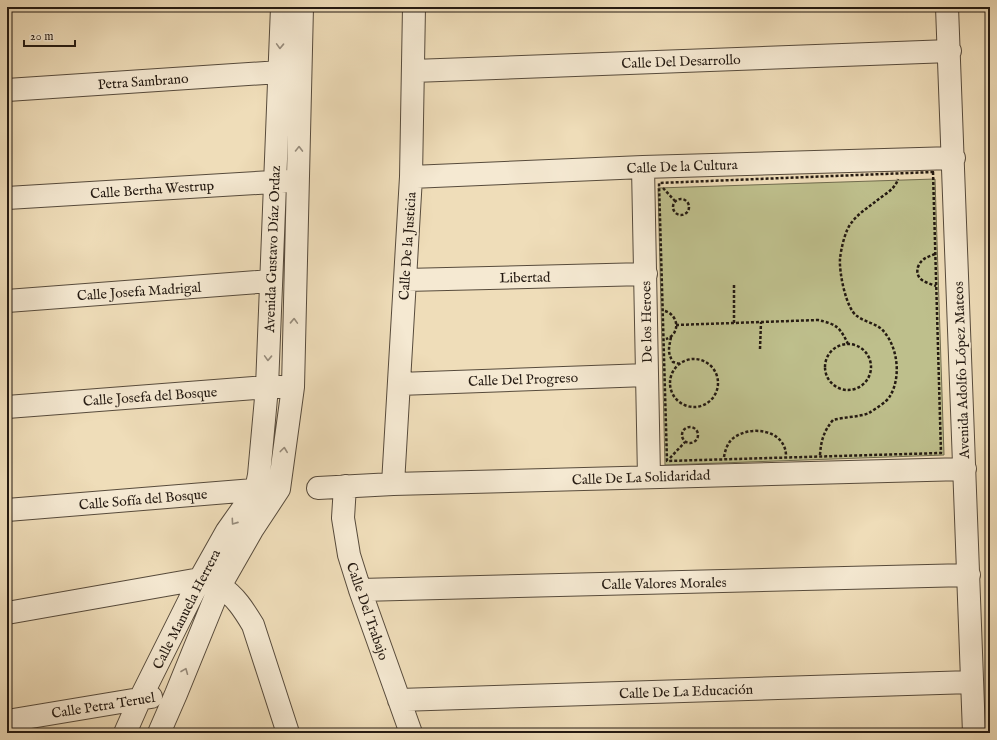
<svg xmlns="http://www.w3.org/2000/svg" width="997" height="740" font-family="'IM FELL English',serif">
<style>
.green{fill:#bebf8c;stroke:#716c4f}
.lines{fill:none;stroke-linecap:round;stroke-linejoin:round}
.minor-casing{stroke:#574b3c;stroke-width:24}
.path{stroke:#241a12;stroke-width:2.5;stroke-dasharray:3 2;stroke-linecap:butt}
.minor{stroke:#f5e9d2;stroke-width:22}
.oneway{stroke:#978c7c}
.labels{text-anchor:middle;stroke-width:3.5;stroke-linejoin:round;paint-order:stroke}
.street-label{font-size:14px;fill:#241a12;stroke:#f5e9d2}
</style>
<rect width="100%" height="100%" fill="#efddb9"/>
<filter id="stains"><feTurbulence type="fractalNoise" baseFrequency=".005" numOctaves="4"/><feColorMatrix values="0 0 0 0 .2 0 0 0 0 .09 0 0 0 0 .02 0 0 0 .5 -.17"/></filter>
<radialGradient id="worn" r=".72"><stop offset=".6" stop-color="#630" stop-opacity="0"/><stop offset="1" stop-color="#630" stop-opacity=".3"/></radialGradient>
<!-- green -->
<path class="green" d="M935,179L944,455L665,465L658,188Z
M986,236H990V331Z"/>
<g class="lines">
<defs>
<path id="minor" d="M947,7L974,733
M413,71L950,51
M7,90L280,72
M643,167L649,477
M411,177L643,167L954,158
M7,198L289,181
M405,280L646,274
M7,301L271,281
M399,384L647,375
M7,407L267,387H281
M393,484L411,177L414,7
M345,486L343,518L349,555L360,590L411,733
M318,488L393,484L965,469
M7,510L266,489
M360,590L969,575
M7,613L200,579C207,581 215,583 221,587C235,596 244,610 253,625L288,733
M399,700L972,682
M7,721L151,697
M125,733L140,699L200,579L227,531L256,490L259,475L267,387L282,7
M159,733L176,694L220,586L252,530L279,489L293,387L302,7"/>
</defs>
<!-- minor casing -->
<use href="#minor" class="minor-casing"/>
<!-- path -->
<path class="path" d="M933,172L941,453L667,461L659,183Z
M663,188L675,201
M673 207a8 8 0 1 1 16 0a8 8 0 1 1-16 0Z
M935,254C927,257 921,259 918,267C917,270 917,274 919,277C922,282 931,284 936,286
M734,285V323
M665,311C673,313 679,323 675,331C674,335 669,338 666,339
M676,325L818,320C836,324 840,327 848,344
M671,337C669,348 667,352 673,362L680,364
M825 367a23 23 0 1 1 46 0a23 23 0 1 1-46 0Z
M760,349L761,322
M670 383a24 24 0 1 1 48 0a24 24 0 1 1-48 0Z
M682 435a8 8 0 1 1 16 0a8 8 0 1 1-16 0Z
M820,455C821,440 824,431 833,420C844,417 859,417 869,413C875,409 887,402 890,396C901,378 898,349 885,333C878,323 866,323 857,316C846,309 839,272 840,259C841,249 845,230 852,222C858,214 867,208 875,202C883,195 895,190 898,179
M724,457C725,451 727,445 731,440C748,424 785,429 786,455
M670,458L685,442"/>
<!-- minor -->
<use href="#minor" class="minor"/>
</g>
<!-- one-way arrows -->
<defs><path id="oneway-chevron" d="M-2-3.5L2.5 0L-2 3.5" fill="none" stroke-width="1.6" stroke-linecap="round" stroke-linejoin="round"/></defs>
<g class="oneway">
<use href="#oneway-chevron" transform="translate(280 46) rotate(92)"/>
<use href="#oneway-chevron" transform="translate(299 149) rotate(-89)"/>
<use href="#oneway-chevron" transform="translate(294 321) rotate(-88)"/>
<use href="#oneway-chevron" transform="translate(268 358) rotate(92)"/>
<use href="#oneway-chevron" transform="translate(284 450) rotate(-83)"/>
<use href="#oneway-chevron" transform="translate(234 522) rotate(125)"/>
<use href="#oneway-chevron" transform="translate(185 671) rotate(-68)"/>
</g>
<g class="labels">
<!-- street labels -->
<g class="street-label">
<text transform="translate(681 61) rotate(-2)" y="5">Calle Del Desarrollo</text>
<text transform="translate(143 81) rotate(-4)" y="5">Petra Sambrano</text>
<text transform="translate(682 166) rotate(-2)" y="5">Calle De la Cultura</text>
<text transform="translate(152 189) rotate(-4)" y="5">Calle Bertha Westrup</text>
<text transform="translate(407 246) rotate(-86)" y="5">Calle De la Justicia</text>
<text transform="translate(272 249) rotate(-88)" y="5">Avenida Gustavo Díaz Ordaz</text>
<text transform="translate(525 277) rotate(-1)" y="5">Libertad</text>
<text transform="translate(139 291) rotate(-4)" y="5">Calle Josefa Madrigal</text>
<text transform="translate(646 322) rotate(-91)" y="5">De los Heroes</text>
<text transform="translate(961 370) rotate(-92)" y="5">Avenida Adolfo López Mateos</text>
<text transform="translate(523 379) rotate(-2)" y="5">Calle Del Progreso</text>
<text transform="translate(150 396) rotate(-4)" y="5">Calle Josefa del Bosque</text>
<text transform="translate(641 477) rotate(-2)" y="5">Calle De La Solidaridad</text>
<text transform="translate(143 499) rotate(-5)" y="5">Calle Sofía del Bosque</text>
<text transform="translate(664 583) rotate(-1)" y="5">Calle Valores Morales</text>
<text transform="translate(186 609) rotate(-63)" y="5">Calle Manuela Herrera</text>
<text transform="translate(368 611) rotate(71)" y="5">Calle Del Trabajo</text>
<text transform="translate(686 691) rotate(-2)" y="5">Calle De La Educación</text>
<text transform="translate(103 705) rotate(-9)" y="5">Calle Petra Teruel</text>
</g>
</g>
<!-- margin -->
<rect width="997" height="740" fill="none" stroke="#efddb9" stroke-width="24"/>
<rect x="8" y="8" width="981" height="724" fill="none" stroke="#241a12" stroke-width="2"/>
<rect x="12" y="12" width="973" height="716" fill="none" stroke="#241a12"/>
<!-- scale -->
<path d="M24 40v6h51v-6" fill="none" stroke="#241a12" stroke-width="2"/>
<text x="30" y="40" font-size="12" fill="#241a12" stroke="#f5e9d2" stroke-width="3" paint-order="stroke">20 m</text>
<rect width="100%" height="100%" filter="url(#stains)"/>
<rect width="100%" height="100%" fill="url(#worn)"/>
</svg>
